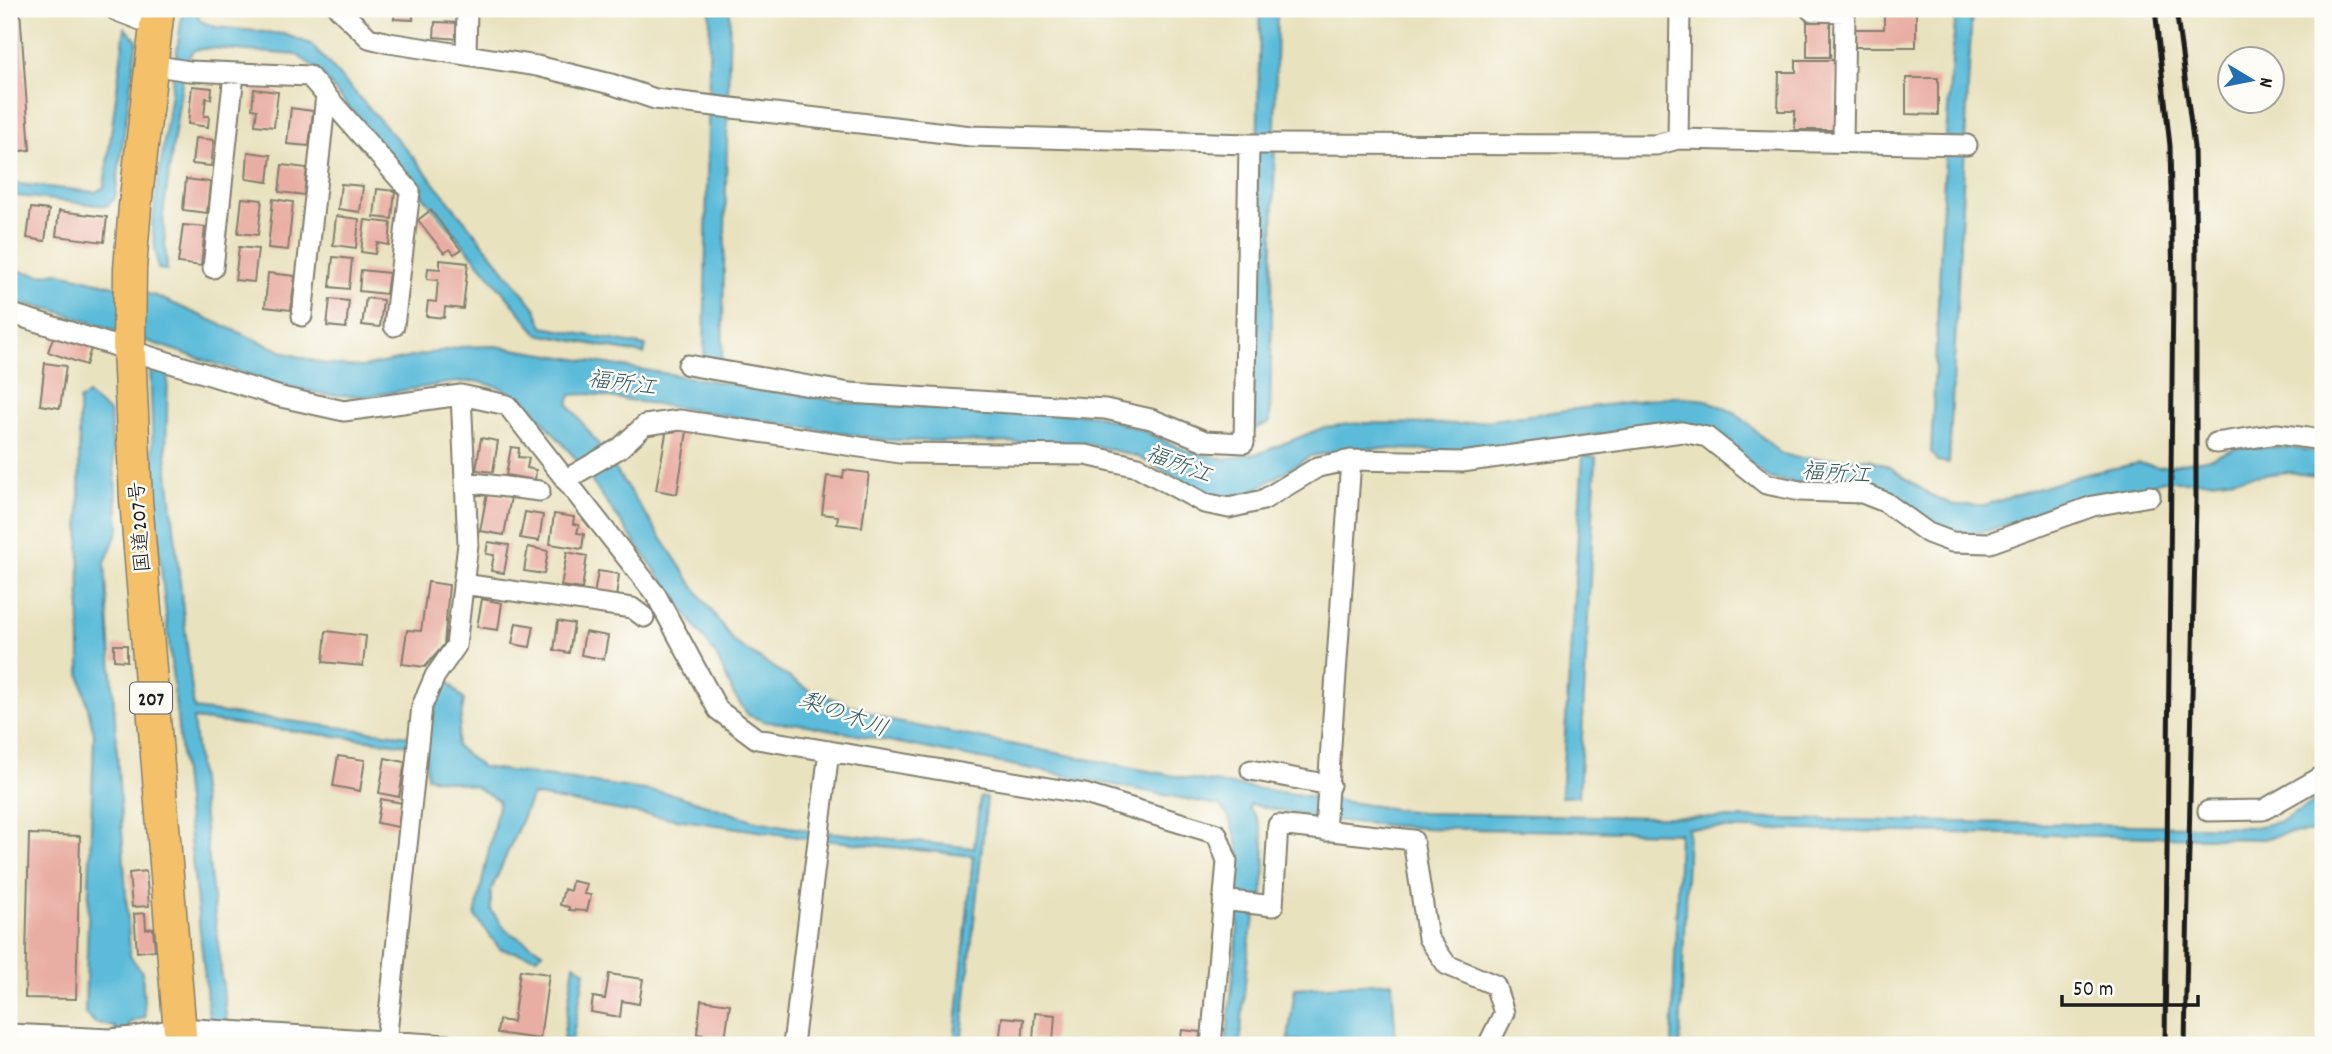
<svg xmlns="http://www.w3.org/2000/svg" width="2332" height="1054" font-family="Dekko,'Klee One',sans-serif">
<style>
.water{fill:#5bbbd9;stroke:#3c6c7a;stroke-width:2}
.building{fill:#e9aea3}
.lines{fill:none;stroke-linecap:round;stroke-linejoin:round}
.minor-casing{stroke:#827f6e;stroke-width:23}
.tertiary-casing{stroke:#827f6e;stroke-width:26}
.trunk-casing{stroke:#827f6e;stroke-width:35}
.minor{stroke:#fff;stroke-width:19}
.tertiary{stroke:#fff;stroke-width:23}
.trunk{stroke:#f4c16a;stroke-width:32}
.rail{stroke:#1c1c1c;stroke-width:5}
.labels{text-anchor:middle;stroke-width:5;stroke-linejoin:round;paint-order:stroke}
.shield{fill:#fdfcf7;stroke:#605f5e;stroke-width:2}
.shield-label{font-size:19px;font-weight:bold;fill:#1c1c1c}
.street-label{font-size:21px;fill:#1c1c1c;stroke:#fdfcf7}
.water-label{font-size:23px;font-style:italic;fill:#355c68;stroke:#fdfcf7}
</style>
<rect width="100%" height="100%" fill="#fdfcf7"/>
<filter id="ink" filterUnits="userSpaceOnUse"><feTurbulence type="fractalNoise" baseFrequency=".0143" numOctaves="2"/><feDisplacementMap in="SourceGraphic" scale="14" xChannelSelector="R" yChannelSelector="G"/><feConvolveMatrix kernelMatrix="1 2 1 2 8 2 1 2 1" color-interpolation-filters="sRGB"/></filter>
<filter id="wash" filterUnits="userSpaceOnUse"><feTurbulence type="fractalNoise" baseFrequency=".00686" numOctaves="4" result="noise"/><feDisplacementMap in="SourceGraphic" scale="28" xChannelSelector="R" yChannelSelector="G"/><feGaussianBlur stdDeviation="1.57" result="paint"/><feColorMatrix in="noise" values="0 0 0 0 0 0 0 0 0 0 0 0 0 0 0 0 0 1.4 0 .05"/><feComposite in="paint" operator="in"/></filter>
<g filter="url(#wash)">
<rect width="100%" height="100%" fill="#e9e2bf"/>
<!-- water -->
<path class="water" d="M183,9H197L200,21L216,27L284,34L311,44L414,158L536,309L543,327L646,346L644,354L538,334L317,69L297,55L212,48L194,50L185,62L163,214L167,270L158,269L152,225Z
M710,9H730L722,361L704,359Z
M1260,9H1277L1270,422L1252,430Z
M1956,9H1972L1949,463L1937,461L1931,452L1946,135Z
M125,28L137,40L115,198L107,206L9,195V183L95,192L104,187Z
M9,269L42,275L57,272L156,296L286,353L325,364L362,367L461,347L495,346L856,404L1095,415L1139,429L1185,450L1224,459L1260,453L1325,427L1358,423L1461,424L1674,396L1706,400L1736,413L1780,453L1798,458L1870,459L1891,468L1931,495L1954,505H1985L2085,474L2139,463L2160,467L2211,458L2238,447L2292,448L2323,453V477L2288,472L2211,481H2159L2147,488L2087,498L1987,531L1958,535L1929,525L1882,490L1852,482L1799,483L1772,479L1684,424L1464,451L1357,448L1311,456L1248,494L1216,498L1136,456L1089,444L886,440L589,394L571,395L568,404L599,445L690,581L734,642L807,689L892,721L1185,778L1423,813L2255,827L2282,821L2315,801L2323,799V831L2288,833L2264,839L1688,828L1680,1045H1672L1679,833L1419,828L1319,819L1250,804L1249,809C1268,822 1266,875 1262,896C1259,910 1252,924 1250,938C1245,973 1243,1010 1240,1045H1226L1238,928L1236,891L1240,857L1236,837L1228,816L1221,806L801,724L766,722L748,715L734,695L717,657L575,458L525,400L499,387L476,381L449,383L370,396L327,395L273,383L51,309L9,301Z
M150,365L168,370L166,454L194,709L425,738L427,724L448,681L464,700L456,746L482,767L673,794L756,821L813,831L811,839L622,811L532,795L491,891V910L507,931L543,952L537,957L500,949L475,916L499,801L474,786L427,777L425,747L193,719L227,1024V1045H212L155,512Z
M88,395L110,413L119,528L105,563L130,956L142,972L145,1017L129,1023L127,1045H116L115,1027L95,1023L85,1013L94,734L80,674L79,400Z
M1583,455L1596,457L1579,796L1561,797Z
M980,797L987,798L961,1045H954L973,856L827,840L828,832L974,848Z
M574,964L585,971L572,1040H563Z
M1392,982L1396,1045H1341L1288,1040L1295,988Z"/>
<g id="blocks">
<!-- building -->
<path class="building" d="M9,9H20L30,150L9,152Z
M395,9H413V20L394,19Z
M1884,9H1916V47H1854V29H1884Z
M435,22L460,23L459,39L434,37Z
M1807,22H1830V57H1807Z
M1796,60H1835V130H1795V111H1778L1779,72H1796Z
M1906,78H1938V115L1906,114Z
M192,86L212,88L211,99L206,98L204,116H209L208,127L188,124Z
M254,89L278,92L274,127L255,125L257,110L252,109Z
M291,108L313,111L309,146L287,144Z
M195,138L214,140L211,166L192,164Z
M248,152L271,155L268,182L246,179Z
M282,165L307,168L304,195L279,192Z
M186,179L210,182L207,213L183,210Z
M341,184L363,186L360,212L338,209Z
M377,189L395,191L392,219L374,217Z
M242,198L262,200L258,235L238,233Z
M273,199L293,202L288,250L268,248Z
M31,208L49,210L45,241L27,238Z
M431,210L461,250L454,254L450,249L444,253L418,220Z
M59,211L107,217L104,242L56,236Z
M336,216L359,219L356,248L333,245Z
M365,220L391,223L389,245L377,243L375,254L361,252Z
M183,225L205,227L201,266L178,263Z
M239,247L258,249L254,282L235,280Z
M333,257L352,259L349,289L330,287Z
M440,260L468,263L463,309L445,307L444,318L426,316L428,301L436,302L438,280L427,279L428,268L440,269Z
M361,270L389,273L386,294L359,291Z
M268,273L295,276L291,310L265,307Z
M366,298L383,300L380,327L362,325Z
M330,299L349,301L346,328L327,326Z
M55,332L92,345L86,365L48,352Z
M45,363L66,366L60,408L40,405Z
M667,428L687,431L677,494L656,490Z
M481,438L498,441L493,472L476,470Z
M511,447L519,448L518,457L529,458L527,468L536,470L535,480L506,475Z
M844,470L869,473L862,527L837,524L838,516L822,514L827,476L843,478Z
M487,493L511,497L504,535L480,531Z
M525,512L543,515L539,541L520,538Z
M554,514L574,517L573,524L579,525L577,533L584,534L582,549L550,544Z
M488,542L509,545L504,573L491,571L494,555L486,554Z
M528,547L548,551L544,574L524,571Z
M567,552L587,556L582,589L561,586Z
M598,571L619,574L616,598L594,595Z
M428,582L449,585L444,645L425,667L402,664L407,630L421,631Z
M482,599L502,603L498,630L477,627Z
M558,621L574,624L569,653L554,650Z
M516,623L534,626L530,647L512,644Z
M326,631L366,636L363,666L323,662Z
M585,632L608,636L604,659L581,655Z
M114,645H127V661L114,660Z
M338,756L365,760L360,791L333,786Z
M385,758L405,762L399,797L379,793Z
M381,799L402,803L398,827L377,823Z
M29,834L80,836L76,999L25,998Z
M146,871L149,906L132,907L129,873Z
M572,881L587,884L584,894L591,895L587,911L569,910V907L560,905L564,889L570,891Z
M145,913L146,929L153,928L155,950L137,952L134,914Z
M520,970L549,974L540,1039L497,1033L499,1020L513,1022Z
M609,974L643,979L639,1004L622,1001L620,1017L591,1012L593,997L605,999Z
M701,1000L730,1004L725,1038L697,1034Z
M1035,1013L1055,1015L1053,1041L1033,1039Z
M1002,1017L1024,1019L1022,1045H999Z
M1182,1030L1200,1032L1199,1045H1180Z"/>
</g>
</g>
<g filter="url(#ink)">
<use href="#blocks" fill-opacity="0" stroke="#827f6e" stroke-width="2"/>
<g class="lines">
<defs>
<path id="minor" d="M339,9L369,38L389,43L537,66L611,84L655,99L971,136L1249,144L1656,145L1678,139L1967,145
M1810,9L1812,11L1845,12L1843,142
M466,55L467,9
M151,65L189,71L309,76L410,191L394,326
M1678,139L1680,9
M213,268L234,74
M9,313L281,397L344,411L461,395L507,405L656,595L718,710L757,739L1085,794L1217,834L1227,861L1211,1045
M302,316L326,95
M688,365L850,393L1105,409L1151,419L1205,441L1244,443L1249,144
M2216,443L2277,434L2323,440
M565,480L620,448L645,425L680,420L900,453L1086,455L1138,467L1204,503L1229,508L1263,500L1318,467L1351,460L1462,462L1682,432L1707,437L1766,484L1800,491L1862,493L1885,502L1928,533L1952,542L1990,543L2093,506L2150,496
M465,482L540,491
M463,584L632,608L644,617
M1251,770L1330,785
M2208,811L2263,810L2323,776
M1325,831L1351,460
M1223,900L1273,906L1278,825L1413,840L1428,938L1447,965L1495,985L1504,1013L1488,1045
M9,1034L110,1039L134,1037L179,1028L447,1045
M386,1042L422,706L435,676L456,646L468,544L461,395
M793,1045L829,751"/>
<path id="tertiary" d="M117,9L156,24"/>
<path id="trunk" d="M158,9L135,206L130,269L129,350L136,500L181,1045"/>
</defs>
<!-- minor casing -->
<use href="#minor" class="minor-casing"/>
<!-- tertiary casing -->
<use href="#tertiary" class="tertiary-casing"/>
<!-- trunk casing -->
<use href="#trunk" class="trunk-casing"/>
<!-- minor -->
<use href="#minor" class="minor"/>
<!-- tertiary -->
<use href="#tertiary" class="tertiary"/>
<!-- trunk -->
<use href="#trunk" class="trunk"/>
<!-- rail -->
<path class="rail" d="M2155,9L2170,146L2173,286L2165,1045
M2176,9L2194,147L2196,259V500L2185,1045"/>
</g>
</g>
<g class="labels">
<!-- shield labels -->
<rect class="shield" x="130" y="682.5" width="42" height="31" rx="5"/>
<g class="shield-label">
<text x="151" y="705">207</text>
</g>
<!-- street labels -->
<g class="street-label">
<text transform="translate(139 527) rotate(-94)" y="7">国道207号</text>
</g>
<!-- water labels -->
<g class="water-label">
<text transform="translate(622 382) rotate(8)" y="8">福所江</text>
<text transform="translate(1179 463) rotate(21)" y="8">福所江</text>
<text transform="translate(1836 472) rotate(4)" y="8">福所江</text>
<text transform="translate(844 713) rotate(20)" y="8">梨の木川</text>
</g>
</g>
<!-- margin -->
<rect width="2332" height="1054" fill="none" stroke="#fdfcf7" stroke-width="35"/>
<!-- north arrow -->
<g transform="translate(2251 80) rotate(100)"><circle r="33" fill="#fdfcf7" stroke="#a3a29f" stroke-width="2"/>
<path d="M0-5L12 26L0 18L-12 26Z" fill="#1f6fb2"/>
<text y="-10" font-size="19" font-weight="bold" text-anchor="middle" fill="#1c1c1c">N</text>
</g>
<!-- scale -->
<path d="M2062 995v10h136v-10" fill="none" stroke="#1c1c1c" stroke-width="3.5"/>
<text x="2073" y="995" font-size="21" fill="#1c1c1c" stroke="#fdfcf7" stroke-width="5" paint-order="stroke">50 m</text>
</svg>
